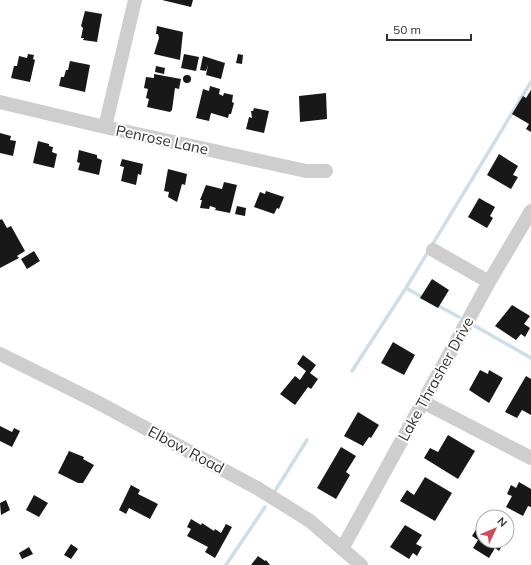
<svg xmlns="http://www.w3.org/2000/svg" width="531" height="565" font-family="Mulish,sans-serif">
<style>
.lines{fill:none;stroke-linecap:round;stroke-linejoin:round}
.stream{stroke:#cedee7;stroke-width:3.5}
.building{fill:#181818}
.minor{stroke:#cecece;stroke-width:14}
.labels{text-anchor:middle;stroke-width:4;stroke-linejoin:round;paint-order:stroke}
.street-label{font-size:15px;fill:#313131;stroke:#fff}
</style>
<rect width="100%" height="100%" fill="#fff"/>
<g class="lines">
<!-- stream -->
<path class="stream" d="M406,288L424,298
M435,304L459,317
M475,326L531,358
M352,371L406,288L531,82
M275,491L307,440
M226,565L265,507"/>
</g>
<!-- building -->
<path class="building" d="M162,0H193L191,7Z
M85,11L102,14L97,42L83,40L84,38H81L83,28L81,26Z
M157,26L183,32L180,60L154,54L159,38L158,34H156Z
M28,54L34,55L33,59L35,60L30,82L11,78L14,66H17L19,56L27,58Z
M184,54L199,57L196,71L181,68Z
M238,54L243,55L242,64L236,63Z
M203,56L225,63L221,79L206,75L208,65L206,71L200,70Z
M70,61L90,65L85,92L59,86L61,77H64L66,70H68Z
M156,66L165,68L164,74L155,72Z
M154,74L181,79L179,89L175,88L172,110L170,112L147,107L149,99L146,98L148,89L144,88L146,77L154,78Z
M183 79a4 4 0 1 1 8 0a4 4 0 1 1-8 0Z
M210,86L220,89L219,94L223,96L224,93L233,95L232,102L234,103L231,114H229L228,118L211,113L209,121L196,118L203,89L209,91Z
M531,90V132L526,129L529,124L512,114L523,96L526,98Z
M326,93L327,119L300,122L299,96Z
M254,108L269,111L264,133L246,129L249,117L252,118L251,111H253Z
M0,133L11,136L10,140L16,141L13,156L0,153Z
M38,141L49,144V146L53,147L52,152L57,154L54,168L33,163Z
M79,150L97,155V158L102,160L99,175L78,170L80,163L77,162Z
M499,154L518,166L513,175L518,177L511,189L487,175Z
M122,159L143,164L141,175L138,174L136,185L121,181L124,167L120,166Z
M168,169L187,174L185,185L182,184L177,202L168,197L169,192L164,191Z
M224,182L237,185L230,213L215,210L216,208L210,206L209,209L200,208L202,200H200L206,185L222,189Z
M266,191L284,197L279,209L277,208L274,214L254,207L260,192L265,194Z
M479,198L495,207L490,216L493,218L487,228L468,217Z
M237,206L246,208L245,216L235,214Z
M2,219L7,228L11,226L25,251L17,256L19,258L0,268V220Z
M34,251L40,261L27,269L21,259Z
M432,279L449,290L438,308L420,298Z
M512,305L530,316L524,324L530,328L525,337L521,334L516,340L495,326Z
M393,342L415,355L404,375L381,363Z
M303,355L316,365L310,373L318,379L311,389L308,387L295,405L280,394L295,376L300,380L306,371L297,364Z
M480,370L488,374L489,370L503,378L489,403L469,390Z
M526,376L531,379V415L522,410L517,418L505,412Z
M358,412L379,425L371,438L369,437L363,446L344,436Z
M0,426L12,432L14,428L20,431L12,447L0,441Z
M448,435L475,451L458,479L424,458L430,448L438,452Z
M341,447L356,456L346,472L350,475L336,499L317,488Z
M69,451L84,457L83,459L94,465L83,483H78L58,473Z
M425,477L452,493L435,521L400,501L407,490L414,495Z
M519,482L531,489V507L528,506L523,516L506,507L512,496L507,494L511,485L516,488Z
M131,485L140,490L138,494L158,504L150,519L129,508L126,514L119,510Z
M34,495L48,503L39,517L26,510Z
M6,500L10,510L1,515L0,503Z
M191,519L201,525L202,523L214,531L215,529L221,533L226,524L232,527L215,558L205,552L208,547L187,536L191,529L187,527Z
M483,524V541H505L499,551L495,548L489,558L473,548L478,540L472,536L477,528L479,529Z
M405,525L422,535L416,544L422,547L417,556L413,553L409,559L390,547Z
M71,544L78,549L71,559L64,555Z
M29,547L33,554L22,559L19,553Z
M258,556L265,561L266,560L270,565H251Z"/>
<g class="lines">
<!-- minor -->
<path class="minor" d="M0,102L105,127L306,171H326
M105,127L135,0
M433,250L489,282
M0,354L97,402L257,488L310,521L361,565
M423,402L531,458
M342,549L489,282L531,211"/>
</g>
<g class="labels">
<!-- street labels -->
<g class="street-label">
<text transform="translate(162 140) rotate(12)" y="5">Penrose Lane</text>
<text transform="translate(436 379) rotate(-61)" y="5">Lake Thrasher Drive</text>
<text transform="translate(186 450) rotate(28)" y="5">Elbow Road</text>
</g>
</g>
<!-- north arrow -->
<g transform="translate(495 529) rotate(46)"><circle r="19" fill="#ffffff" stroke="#adadad"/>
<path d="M0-3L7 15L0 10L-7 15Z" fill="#d04c5a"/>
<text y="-6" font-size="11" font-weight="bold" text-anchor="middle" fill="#313131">N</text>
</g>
<!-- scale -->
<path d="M387 34v6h84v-6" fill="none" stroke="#313131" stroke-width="2"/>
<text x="393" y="34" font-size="12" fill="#313131" stroke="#ffffff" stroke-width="3" paint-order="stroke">50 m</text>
</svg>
